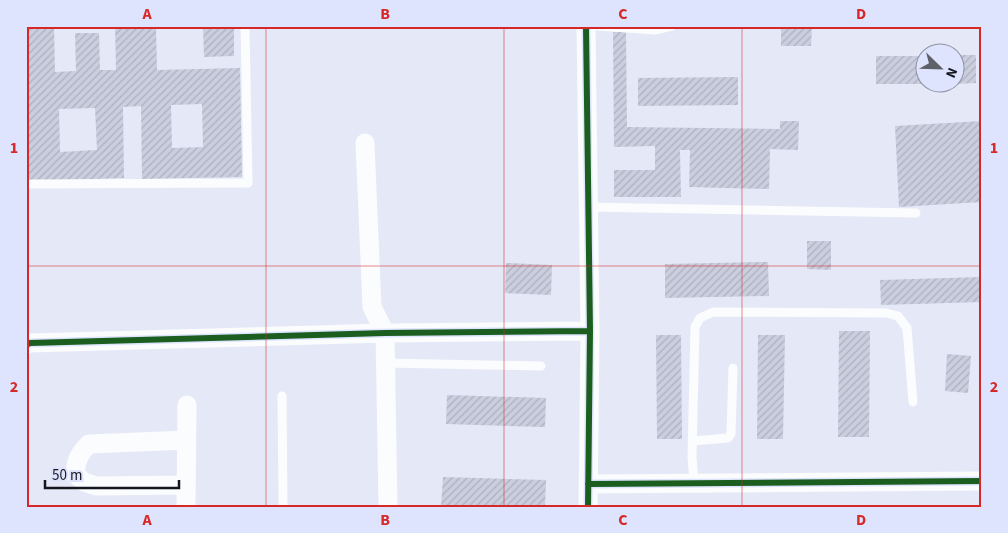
<svg xmlns="http://www.w3.org/2000/svg" width="1008" height="533" font-family="'Source Sans 3',sans-serif">
<style>
.building{fill:url(#building-hatch);fill-rule:evenodd}
.lines{fill:none;stroke-linecap:round;stroke-linejoin:round}
.service{stroke:#fbfcfe;stroke-width:9}
.minor{stroke:#fbfcfe;stroke-width:19}
.cycleway-casing{stroke:#dee4fd;stroke-width:9}
.cycleway{stroke:#1b5e20;stroke-width:6}
.grid{fill:none;stroke:#d62828;stroke-width:1;stroke-opacity:0.55}
.neatline{fill:none;stroke:#d62828;stroke-width:2}
.grid-label{font-size:16px;text-anchor:middle;font-weight:bold;fill:#d62828}
</style>
<defs>
<pattern id="building-hatch" width="6" height="6" patternUnits="userSpaceOnUse" patternTransform="scale(1.25)"><rect width="6" height="6" fill="#cacede"/><path d="M-1 1l2-2M0 6l6-6M5 7l2-2" fill="none" stroke="#adb0be"/></pattern>
</defs>
<rect width="100%" height="100%" fill="#e5e8f6"/>
<!-- building -->
<path class="building" d="M26,26H54L55,72L76,71L75,33H99L100,70H116L115,26H156L157,70L240,68L242,177L142,179L141,106L123,107L124,178L29,181ZM202,104L203,147L172,148L171,105ZM95,108L97,150L60,152L59,109Z
M203,26H234V56L204,57Z
M781,26H812L811,46H781Z
M613,32H626L627,127L780,129V121H799L798,150L770,149L769,189L689,187L690,150H680L681,197H614V170H655V146L614,147Z
M956,55H976V83L956,84Z
M876,56H926V84H876Z
M738,77V105L638,106V78Z
M982,121V202L899,207L895,126Z
M807,241H831V270L807,269Z
M768,262L769,296L665,298V264Z
M506,263L552,265L551,295L505,293Z
M982,277V302L881,305L880,280Z
M839,331H870L869,437H838Z
M656,335H681L682,439H657Z
M758,335H785L783,439H757Z
M947,354L971,356L968,393L945,391Z
M447,395L546,398L545,427L446,424Z
M443,477L546,480L545,507H441Z"/>
<g class="lines">
<!-- service -->
<path class="service" d="M598,26L655,30L672,26
M26,184L248,183L245,26
M588,207L916,213
M386,363L541,366
M282,396L283,507
M693,441L728,438L731,434L733,368
M694,483L692,457L695,327L700,318L713,312L886,313L898,316L907,328L913,402"/>
<!-- minor -->
<path class="minor" d="M586,26L590,331L588,507
M365,143L372,307L385,333L388,507
M26,345L30,343L385,333L590,331
M588,484L982,481
M186,485L96,486L84,482L75,474C76,461 79,453 89,444L187,440
M186,507L187,405"/>
<defs>
<path id="cycleway" d="M586,26L590,331L588,507
M26,345L30,343L385,333L590,331
M588,484L982,481"/>
</defs>
<!-- cycleway casing -->
<use href="#cycleway" class="cycleway-casing"/>
<!-- cycleway -->
<use href="#cycleway" class="cycleway"/>
</g>
<!-- grid -->
<path class="grid" d="M266,26V507M504,26V507M742,26V507M26,266H982"/>
<!-- border -->
<rect width="1008" height="533" fill="none" stroke="#dee4fd" stroke-width="55"/>
<!-- north arrow -->
<g transform="translate(940 68) rotate(113)"><circle r="24" fill="#dee4fd" stroke="#8e92a4"/>
<path d="M0-4L9 19L0 12L-9 19Z" fill="#5e606a"/>
<text y="-8" font-size="14" font-weight="bold" text-anchor="middle" fill="#15171f">N</text>
</g>
<!-- scale -->
<path d="M45 480v8h134v-8" fill="none" stroke="#15171f" stroke-width="2.5"/>
<text x="52" y="480" font-size="15" fill="#15171f" stroke="#dee4fd" stroke-width="4" paint-order="stroke">50 m</text>
<rect x="28" y="28" width="952" height="478" class="neatline"/>
<g class="grid-label">
<text x="147" y="19">A</text>
<text x="385" y="19">B</text>
<text x="623" y="19">C</text>
<text x="861" y="19">D</text>
<text x="14" y="153">1</text>
<text x="994" y="153">1</text>
<text x="14" y="392">2</text>
<text x="994" y="392">2</text>
<text x="147" y="525">A</text>
<text x="385" y="525">B</text>
<text x="623" y="525">C</text>
<text x="861" y="525">D</text>
</g>
</svg>
